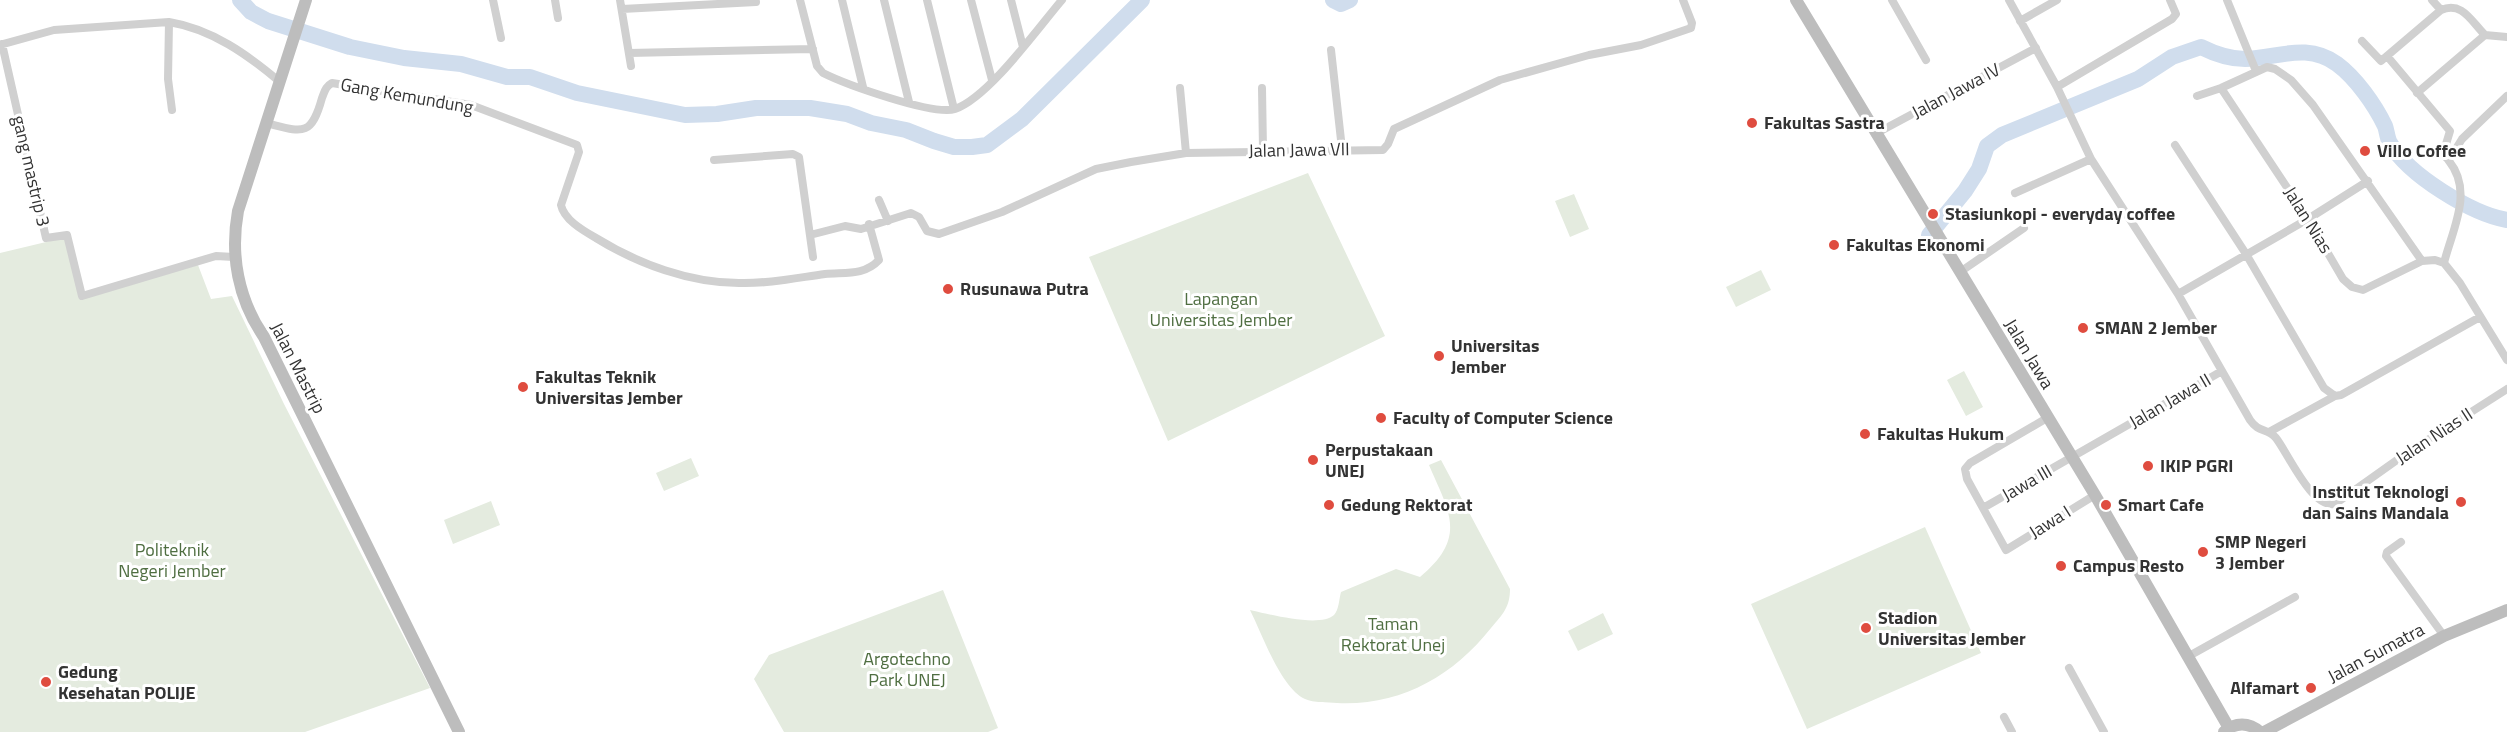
<svg xmlns="http://www.w3.org/2000/svg" width="2507" height="732" font-family="'Titillium Web',sans-serif">
<style>
.green{fill:#e4ebdf}
.lines{fill:none;stroke-linecap:round;stroke-linejoin:round}
.river{stroke:#d0dded;stroke-width:16}
.street{stroke:#d0d0d0;stroke-width:8}
.secondary{stroke:#bdbdbd;stroke-width:12}
.poi-dot{fill:#df4c3f;stroke:#fff;stroke-width:2}
.labels{text-anchor:middle;stroke-width:6;stroke-linejoin:round;paint-order:stroke}
.street-label{font-size:18px;fill:#333;stroke:#fff}
.poi-label{font-size:18px;font-weight:bold;fill:#333;stroke:#fff;text-anchor:start}
.park-label{font-size:18px;fill:#4f6e41;stroke:#fff}
</style>
<rect width="100%" height="100%" fill="#fff"/>
<!-- green -->
<path class="green" d="M1308,173L1385,336L1168,441L1089,257Z
M1574,194L1589,229L1570,237L1555,201Z
M67,237L81,298L198,265L211,299L232,296L284,404L430,688L305,732H0V253Z
M1761,270L1771,290L1736,307L1726,287Z
M1964,371L1983,407L1966,416L1947,380Z
M691,458L699,476L664,491L656,473Z
M1441,460L1510,589C1510,607 1503,614 1491,628C1452,677 1400,706 1337,703C1327,702 1314,703 1305,699C1281,688 1262,634 1250,610C1268,614 1320,628 1334,615C1339,610 1339,599 1341,592L1396,569L1420,577C1468,537 1449,512 1429,465Z
M491,501L500,525L453,544L444,520Z
M1925,527L1981,653L1807,729L1751,604Z
M943,590L998,728L988,732H784L754,679L769,655Z
M1603,613L1613,634L1578,651L1568,631Z"/>
<g class="lines">
<!-- river -->
<path class="river" d="M240,0L251,12L268,21L350,47L404,58L461,64L507,77H530L577,93L685,115L717,114L756,108H810L847,114L871,123L906,130L934,141L954,147H972L987,145L1022,119L1142,0
M1333,0L1341,4L1350,0
M1929,235L1965,191L1979,169L1987,146L2002,135L2138,79L2172,57L2201,47C2215,54 2228,59 2245,59C2278,58 2307,42 2337,64C2356,78 2375,105 2385,126C2387,131 2387,138 2390,143C2408,175 2472,214 2507,220"/>
<!-- street -->
<path class="street" d="M493,0L501,38
M555,0L558,18
M620,0L631,66
M800,0L817,66L823,73C845,84 933,116 955,109C989,97 1038,28 1062,0
M842,0L863,87
M884,0L909,102
M927,0L954,109
M971,0L992,80
M1011,0L1023,47
M1892,0L1926,60
M2009,0L2057,87L2091,159L2178,294L2250,420C2259,433 2267,428 2276,438C2289,455 2312,509 2335,504L2404,455L2507,389
M2227,0L2256,71
M2432,0L2441,10
M622,9L756,2
M2020,21L2057,0
M169,22L168,79L172,110
M2485,35L2507,37
M2362,41L2381,61L2441,10C2462,1 2471,21 2485,35L2417,93
M2,44L46,238L67,235L82,296L216,256L234,257
M0,45L54,30L169,22C212,29 248,55 280,82
M1331,50L1342,149
M629,53L813,49
M2387,56L2450,131L2443,154C2445,157 2447,158 2449,161C2474,192 2452,230 2444,263
M2057,87L2172,19L2176,14L2170,0
M1180,88L1186,153
M1262,88L1263,150
M2221,88L2308,219L2343,279L2352,287L2363,290L2422,261L2435,260L2444,263L2460,283L2507,360
M2197,96L2221,88L2267,67L2275,69L2291,80L2313,105L2422,261
M266,123C302,132 311,138 322,98C325,91 325,87 332,83L471,105L577,145L579,152L561,205C564,220 584,231 596,238C638,264 690,283 739,283C767,284 796,278 825,274C845,272 864,276 879,260L869,224
M1875,134L2036,48
M2175,145L2246,254L2324,388L2335,396
M714,160L793,154L799,157L813,257
M2449,160L2462,139L2507,96
M2015,193L2091,159
M879,200L888,221
M810,235L845,226L861,229L911,213L919,217L927,231L939,234L1002,212L1096,169L1131,162L1186,153L1383,150L1388,144L1394,129L1500,80L1589,55L1641,45L1691,28L1692,23L1683,0
M1960,272L2024,228
M2178,294L2308,219L2368,181
M2047,418L1970,463L1965,469L1967,479L2006,550L2095,495
M2269,432L2335,396L2341,395L2480,317
M1983,508L2222,371
M2401,542L2387,552L2386,556L2444,636
M2189,656L2295,597
M2069,668L2104,732
M2004,717L2012,732"/>
<!-- secondary -->
<path class="secondary" d="M306,0L238,211C230,255 238,299 264,337L459,732
M1796,0L2095,495L2229,728
M2224,732C2235,722 2249,722 2260,732
M2264,732L2444,636L2507,610"/>
</g>
<!-- markers -->
<g class="poi-dot">
<circle cx="1752" cy="123" r="6"/>
<circle cx="2365" cy="151" r="6"/>
<circle cx="1933" cy="214" r="6"/>
<circle cx="1834" cy="245" r="6"/>
<circle cx="948" cy="289" r="6"/>
<circle cx="2083" cy="328" r="6"/>
<circle cx="1439" cy="356" r="6"/>
<circle cx="523" cy="387" r="6"/>
<circle cx="1381" cy="418" r="6"/>
<circle cx="1865" cy="434" r="6"/>
<circle cx="1313" cy="460" r="6"/>
<circle cx="2148" cy="466" r="6"/>
<circle cx="2461" cy="502" r="6"/>
<circle cx="1329" cy="505" r="6"/>
<circle cx="2106" cy="505" r="6"/>
<circle cx="2203" cy="552" r="6"/>
<circle cx="2061" cy="566" r="6"/>
<circle cx="1866" cy="628" r="6"/>
<circle cx="46" cy="682" r="6"/>
<circle cx="2311" cy="688" r="6"/>
</g>
<g class="labels">
<!-- street labels -->
<g class="street-label">
<text transform="translate(1956 91) rotate(-28)" y="6">Jalan Jawa IV</text>
<text transform="translate(407 96) rotate(10)" y="6">Gang Kemundung</text>
<text transform="translate(1299 150) rotate(-1)" y="6">Jalan Jawa VII</text>
<text transform="translate(31 171) rotate(77)" y="6">gang mastrip 3</text>
<text transform="translate(2308 220) rotate(58)" y="6">Jalan Nias</text>
<text transform="translate(2029 354) rotate(59)" y="6">Jalan Jawa</text>
<text transform="translate(298 368) rotate(63)" y="6">Jalan Mastrip</text>
<text transform="translate(2170 401) rotate(-30)" y="6">Jalan Jawa II</text>
<text transform="translate(2434 436) rotate(-33)" y="6">Jalan Nias II</text>
<text transform="translate(2027 483) rotate(-30)" y="6">Jawa III</text>
<text transform="translate(2050 522) rotate(-32)" y="6">Jawa I</text>
<text transform="translate(2376 653) rotate(-28)" y="6">Jalan Sumatra</text>
</g>
<!-- poi labels -->
<g class="poi-label">
<text x="1764" y="129">Fakultas Sastra</text>
<text x="2377" y="157">Villo Coffee</text>
<text x="1945" y="220">Stasiunkopi - everyday coffee</text>
<text x="1846" y="251">Fakultas Ekonomi</text>
<text x="960" y="295">Rusunawa Putra</text>
<text x="2095" y="334">SMAN 2 Jember</text>
<text x="1451" y="352">Universitas<tspan x="1451" dy="21">Jember</tspan></text>
<text x="535" y="383">Fakultas Teknik<tspan x="535" dy="21">Universitas Jember</tspan></text>
<text x="1393" y="424">Faculty of Computer Science</text>
<text x="1877" y="440">Fakultas Hukum</text>
<text x="1325" y="456">Perpustakaan<tspan x="1325" dy="21">UNEJ</tspan></text>
<text x="2160" y="472">IKIP PGRI</text>
<text x="2449" y="498" text-anchor="end">Institut Teknologi<tspan x="2449" dy="21">dan Sains Mandala</tspan></text>
<text x="1341" y="511">Gedung Rektorat</text>
<text x="2118" y="511">Smart Cafe</text>
<text x="2215" y="548">SMP Negeri<tspan x="2215" dy="21">3 Jember</tspan></text>
<text x="2073" y="572">Campus Resto</text>
<text x="1878" y="624">Stadion<tspan x="1878" dy="21">Universitas Jember</tspan></text>
<text x="58" y="678">Gedung<tspan x="58" dy="21">Kesehatan POLIJE</tspan></text>
<text x="2299" y="694" text-anchor="end">Alfamart</text>
</g>
<!-- park labels -->
<g class="park-label">
<text x="1221" y="305">Lapangan<tspan x="1221" dy="21">Universitas Jember</tspan></text>
<text x="172" y="556">Politeknik<tspan x="172" dy="21">Negeri Jember</tspan></text>
<text x="1393" y="630">Taman<tspan x="1393" dy="21">Rektorat Unej</tspan></text>
<text x="907" y="665">Argotechno<tspan x="907" dy="21">Park UNEJ</tspan></text>
</g>
</g>
</svg>
